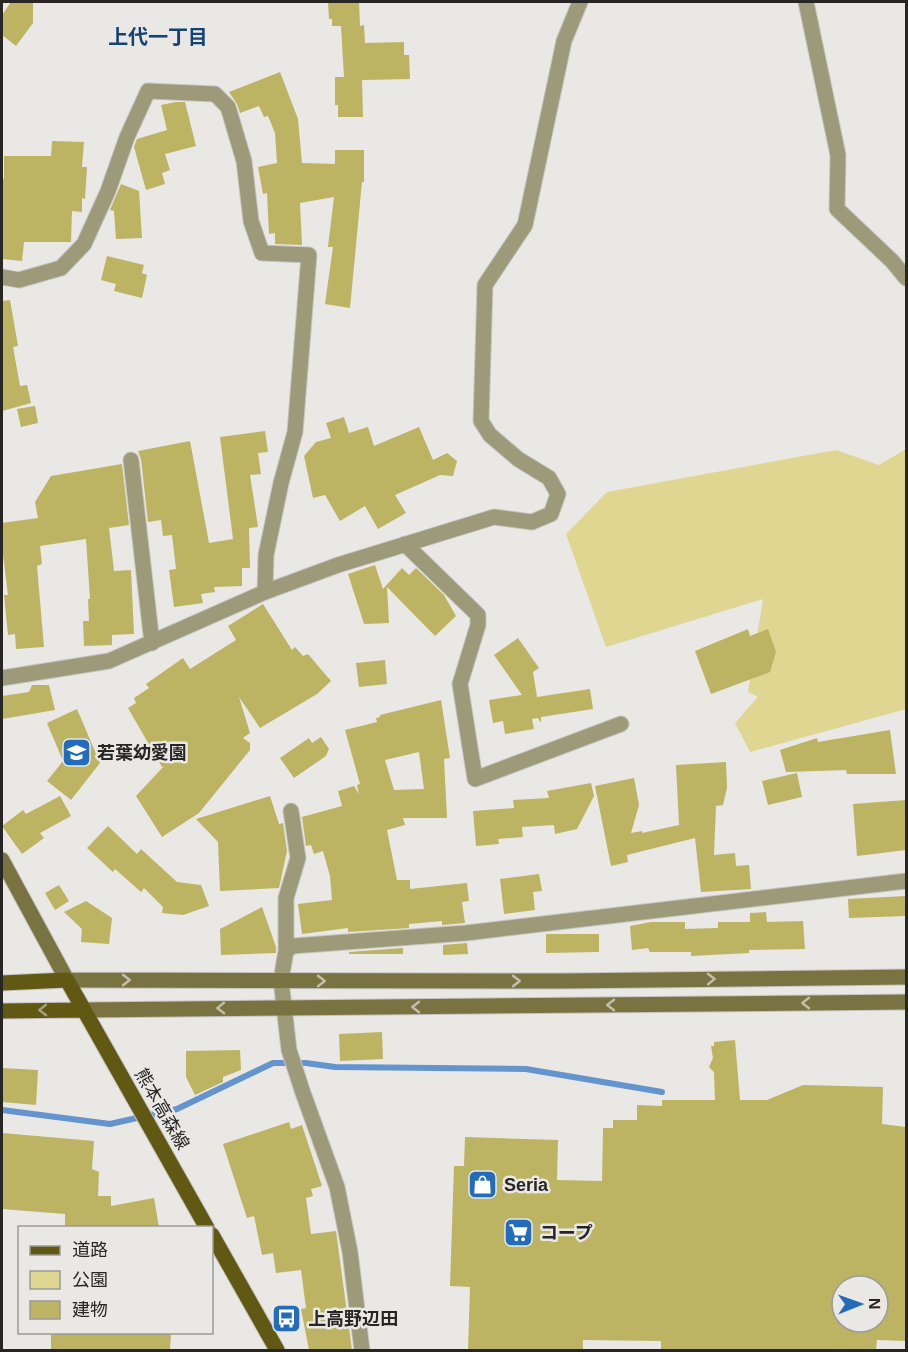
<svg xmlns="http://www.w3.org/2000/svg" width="908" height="1352" font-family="Helvetica,'Noto Sans JP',sans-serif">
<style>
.green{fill:#ded691}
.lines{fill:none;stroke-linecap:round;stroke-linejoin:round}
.stream{stroke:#6494ce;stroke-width:6}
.building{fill:#bcb363;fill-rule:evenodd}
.street-casing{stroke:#c6c5c2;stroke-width:17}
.secondary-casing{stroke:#c6c5c2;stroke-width:17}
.primary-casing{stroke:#c6c5c2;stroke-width:17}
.street{stroke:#9d9a79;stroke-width:15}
.secondary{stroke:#797342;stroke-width:15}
.primary{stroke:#605813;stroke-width:15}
.oneway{stroke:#c2bfab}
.oneway2{stroke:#a4a07c}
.labels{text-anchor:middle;stroke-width:5;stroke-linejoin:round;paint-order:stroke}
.poi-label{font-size:18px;font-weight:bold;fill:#272625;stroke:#e9e8e4;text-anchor:start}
.street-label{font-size:18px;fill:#272625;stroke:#e9e8e4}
.neighbourhood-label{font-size:20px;font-weight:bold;fill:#134275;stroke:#e9e8e4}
</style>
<rect width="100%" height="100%" fill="#e9e8e4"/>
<!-- green -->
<path class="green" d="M906,449V709L750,752L735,723L758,697L748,692L763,599L606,647L566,534L607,492L836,450L879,465Z"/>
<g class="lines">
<!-- stream -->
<path class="stream" d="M2,1110L110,1124L177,1109L273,1063H306L335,1067L526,1069L662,1092"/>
</g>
<!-- building -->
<path class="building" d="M11,2H33V23L16,46L2,35V15Z
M328,2H359L360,26L364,25L365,43L404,42V55H409L410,79L362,80L363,117H338V105H335V77H344L341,26H332V19H329Z
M280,72L298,119L302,163L335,164V150H364V182H362L350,308L325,304L333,247H328L334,197L300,203L302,245L275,244V233L269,234L267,193L263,194L258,167L277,163L275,133L268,116L264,117L259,106L240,113L237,104L229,92Z
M176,102H185L196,146L165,154L170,170L162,173L165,184L146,190L134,147L137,139L167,130L161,105Z
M52,141L84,142L82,167H87L85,199L82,198V212L72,211L71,242H24L22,261L2,259V179H4V156H51Z
M121,184L139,191L142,238L116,239L114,211L110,210Z
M107,256L144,265L142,273L147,275L142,298L114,291L116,284L101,280Z
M10,300L18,346L13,347L20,386L27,385L31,403L2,411V301Z
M35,406L38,423L21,427L17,409Z
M344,417L349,433L368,427L374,446L419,427L433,460L447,453L457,461L453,476L440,475L395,495L406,513L378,529L365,506L340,521L325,495L313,498L304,456L316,442L331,438L326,423Z
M265,431L268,452L258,453L261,474L250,475L258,527L249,528L250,568H242V586L214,587L215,592L201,594L203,603L174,607L169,570L176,569L172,535L163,536L161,520L148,522L141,459L138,451L190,441L209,543L233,539L220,437Z
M122,464L129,525L109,528L114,571L131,570L134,634L112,635V645L84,646L83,621H89L88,599H90L86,539L40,546L42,564L37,566L44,647L16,649L15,634L8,635L4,595H8L2,546V523L38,518L35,502L51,476Z
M375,565L383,589L402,568L409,575L416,568L444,595L456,616L435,636L387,587L389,623L364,624L348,574Z
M263,604L292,650L295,647L303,656L308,654L331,681L317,694L260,728L239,697L250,733L243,738L250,743V750L199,813L162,837L136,796L164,766L162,767L128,708L136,703L134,698L149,688L146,684L183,658L190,669L236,640L228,626Z
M748,629L750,636L768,629L776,652L770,672L711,694L695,651Z
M518,638L539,668L533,672L537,697L590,689L593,709L541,717V723L538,718L532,719L534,729L505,734L503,721L493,723L489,700L522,695L494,655Z
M385,660L387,684L359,687L356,663Z
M32,685H49L55,710L2,719V696L29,692Z
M441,700L450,758L444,759L447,818H403L405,825L387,830L397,880H410V889L467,883L469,901L462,902L465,923L442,925V921L409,924V928L348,932V928L302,934L298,904L332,900L330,876L323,851L314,854L311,845L306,846L302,817L342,806L338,791L354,786L359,794L357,785L360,784L345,730L377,722L376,718L380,717V715ZM419,752L424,789L394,790L385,760Z
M77,709L100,763L71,800L47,781L63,761L47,723Z
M890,730L896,774H847L846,770L786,772L780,750L817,738L818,742Z
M321,737L329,749L326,756L294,778L280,758L309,738L312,743Z
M726,762L727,788L723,805L716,806L714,855L735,853L736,866L749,865L751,889L701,892L695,838L627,855L628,862L611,866L595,786L634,778L639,805L631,833L642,831V833L679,825L676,765Z
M797,773L802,797L768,805L762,781Z
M591,783L594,796L577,829L555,834L554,825L522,827L523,837L498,839L499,844L476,846L473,811L514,808L513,800L549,798L547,791Z
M60,796L71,816L40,833L44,838L22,854L2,826L23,810L26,814Z
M270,796L279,824L283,823L287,851L279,888L220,891L218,842L196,819Z
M906,800V850L857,856L853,804Z
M108,826L137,854L141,849L177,882L201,885L209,906L183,915L162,913L163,907L144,888L141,892L115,869L113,872L87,848Z
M539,874L542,891L533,892L535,910L504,914L500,879Z
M59,885L69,901L55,910L45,893Z
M906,896V916L849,918L848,899Z
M86,901L112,918L109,944L81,942L82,929L64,912Z
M262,907L276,947V953L221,955L220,929Z
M766,912L767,922L803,921L805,949L749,950V953L691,956V952H650L648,948L632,950L630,926L651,922H685V929L718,928V922H750V913Z
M546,934H599V952L546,953Z
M467,943L468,954L443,955V945Z
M403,948V954H349V952Z
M382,1032L383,1059L340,1061L339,1034Z
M735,1040L740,1100H767L803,1085L883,1087L882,1124L906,1127V1341L877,1340L876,1350H661V1341L583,1340V1350H468L470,1287L450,1286L454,1166H464L465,1137L558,1140L557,1180L602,1181L603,1128H613V1120H637V1105L662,1106V1100H715L714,1072L709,1067L713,1058L711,1046H714V1042ZM842,1286H878V1322H842Z
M240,1050L241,1070L223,1077V1082L195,1095L186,1077V1051Z
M2,1068L38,1070L36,1105L2,1102Z
M289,1122L291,1129L302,1125L322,1186L311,1189L313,1196L306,1198L311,1234L336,1231L352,1350H309L301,1309L306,1308L301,1270L276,1273L273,1253L262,1255L254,1216L247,1218L223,1144Z
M2,1133L94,1141L92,1169L99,1172L98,1196H111V1206L154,1198L159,1227H65V1214L2,1209Z
M51,1332H171L170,1350H51Z"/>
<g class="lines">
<defs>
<path id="street" d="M806,2L838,155L837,209L892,261L906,278
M2,277L19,280L61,268L84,244L108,191L127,137L148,91L215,94L228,107L244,161L251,221L262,253L309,255L295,432L281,483L266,555L265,592L109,661L2,678
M131,460L152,643
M405,544L478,615V625L460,684L475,779L621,724
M265,592L338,565L494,517L532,522L551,514L558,494L549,478L518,459L490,435L481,421L485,285L525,225L564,41L580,2
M286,951V898L298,858L291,811
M362,1350L350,1252L337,1187L303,1093L289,1050L281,980L286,951L293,946L466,933L906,881"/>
<path id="secondary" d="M2,860L67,980L562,981L906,977
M84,1010L906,1002"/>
<path id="primary" d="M2,983L67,980L207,1228
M2,1011L84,1010
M212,1235L277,1350"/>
</defs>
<!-- street casing -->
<use href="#street" class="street-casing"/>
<!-- secondary casing -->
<use href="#secondary" class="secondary-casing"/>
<!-- primary casing -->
<use href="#primary" class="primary-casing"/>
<!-- street -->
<use href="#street" class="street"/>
<!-- secondary -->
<use href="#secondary" class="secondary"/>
<!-- primary -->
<use href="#primary" class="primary"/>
</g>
<!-- one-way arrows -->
<defs><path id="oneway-chevron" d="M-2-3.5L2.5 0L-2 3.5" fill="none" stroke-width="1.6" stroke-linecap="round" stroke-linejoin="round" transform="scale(1.5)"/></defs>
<g class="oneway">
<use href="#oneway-chevron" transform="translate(711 979) rotate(-1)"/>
<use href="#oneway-chevron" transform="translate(126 980)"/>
<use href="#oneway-chevron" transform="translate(321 981)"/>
<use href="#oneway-chevron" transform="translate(516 981)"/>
<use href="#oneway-chevron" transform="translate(806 1003) rotate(180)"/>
<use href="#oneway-chevron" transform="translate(611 1005) rotate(180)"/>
<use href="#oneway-chevron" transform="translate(416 1007) rotate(180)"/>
<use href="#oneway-chevron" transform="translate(221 1008) rotate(179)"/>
</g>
<use class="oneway2" href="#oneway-chevron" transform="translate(43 1010) rotate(179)"/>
<!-- icons -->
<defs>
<symbol id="school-square" viewBox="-11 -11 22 22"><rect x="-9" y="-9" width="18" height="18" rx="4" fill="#226cbb" stroke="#e9e8e4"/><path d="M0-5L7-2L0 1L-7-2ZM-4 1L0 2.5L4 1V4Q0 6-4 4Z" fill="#fff"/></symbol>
<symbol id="shop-square" viewBox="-11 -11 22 22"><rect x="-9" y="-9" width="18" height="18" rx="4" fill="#226cbb" stroke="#e9e8e4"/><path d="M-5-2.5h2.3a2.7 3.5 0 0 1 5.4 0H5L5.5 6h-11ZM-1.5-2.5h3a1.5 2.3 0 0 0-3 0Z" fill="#fff"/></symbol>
<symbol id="supermarket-square" viewBox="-11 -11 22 22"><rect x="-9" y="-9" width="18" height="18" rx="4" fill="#226cbb" stroke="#e9e8e4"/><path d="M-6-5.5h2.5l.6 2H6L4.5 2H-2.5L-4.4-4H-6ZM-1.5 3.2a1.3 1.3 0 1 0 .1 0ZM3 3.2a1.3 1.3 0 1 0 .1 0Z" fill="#fff"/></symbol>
<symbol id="bus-square" viewBox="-11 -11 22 22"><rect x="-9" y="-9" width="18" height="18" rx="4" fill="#226cbb" stroke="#e9e8e4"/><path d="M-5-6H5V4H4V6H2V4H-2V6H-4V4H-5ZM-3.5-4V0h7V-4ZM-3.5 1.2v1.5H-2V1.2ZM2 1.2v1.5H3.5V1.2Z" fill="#fff"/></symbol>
</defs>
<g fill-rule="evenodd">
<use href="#school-square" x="60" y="736" width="33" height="33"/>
<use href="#shop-square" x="466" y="1168" width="33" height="33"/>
<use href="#supermarket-square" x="502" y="1216" width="33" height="33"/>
<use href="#bus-square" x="270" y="1302" width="33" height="33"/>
</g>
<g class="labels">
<!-- poi labels -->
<g class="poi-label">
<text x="97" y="759">若葉幼愛園</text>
<text x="504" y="1191">Seria</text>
<text x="540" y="1239">コープ</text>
<text x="308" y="1325">上高野辺田</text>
</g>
<!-- street labels -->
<g class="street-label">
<text transform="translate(162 1109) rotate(60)" y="6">熊本高森線</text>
</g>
<!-- neighbourhood labels -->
<g class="neighbourhood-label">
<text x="158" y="44">上代一丁目</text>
</g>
</g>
<!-- border -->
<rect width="908" height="1352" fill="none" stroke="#272625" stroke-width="6"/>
<!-- legend -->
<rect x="18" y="1226" width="195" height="108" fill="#e9e8e4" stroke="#9b9a98" stroke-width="1.5"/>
<rect x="30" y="1246" width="30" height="9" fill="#605813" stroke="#9b9a98" stroke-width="1.5"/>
<text x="72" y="1256" font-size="18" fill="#272625">道路</text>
<rect x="30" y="1271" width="30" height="18" fill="#ded691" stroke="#9b9a98" stroke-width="1.5"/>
<text x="72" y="1286" font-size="18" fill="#272625">公園</text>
<rect x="30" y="1301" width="30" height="18" fill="#bcb363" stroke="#9b9a98" stroke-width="1.5"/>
<text x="72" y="1316" font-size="18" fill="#272625">建物</text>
<!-- north arrow -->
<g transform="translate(860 1304) rotate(89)"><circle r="28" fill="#e9e8e4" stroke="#9b9a98" stroke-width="1.5"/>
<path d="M0-4.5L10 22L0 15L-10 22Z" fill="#226cbb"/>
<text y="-9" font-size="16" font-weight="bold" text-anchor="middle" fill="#272625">N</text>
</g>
</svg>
